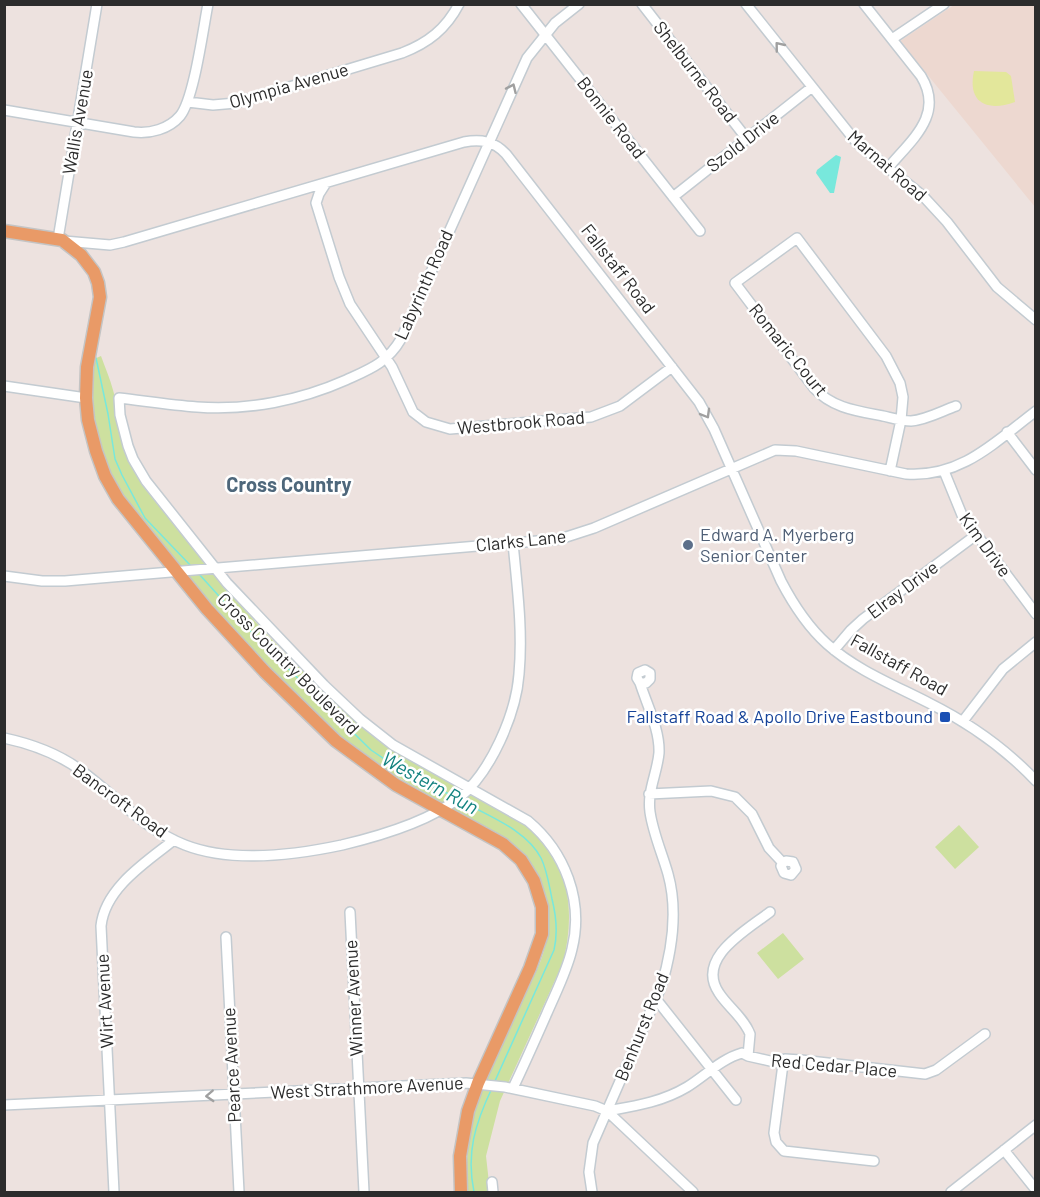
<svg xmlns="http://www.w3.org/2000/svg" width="1040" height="1197" font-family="Barlow,sans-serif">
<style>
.education{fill:#edd8d0}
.green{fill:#cde09f}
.pitch{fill:#e3e79b}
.water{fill:#78e8dc}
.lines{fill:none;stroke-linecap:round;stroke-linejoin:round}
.stream{stroke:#78e8dc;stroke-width:1.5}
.minor-casing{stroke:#c3cbd1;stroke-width:12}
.major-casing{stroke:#c4c4c4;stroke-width:15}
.minor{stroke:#fff;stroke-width:9}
.major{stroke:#e99a67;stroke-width:12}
.oneway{stroke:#a0a0a0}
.service-dot{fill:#5c6f8a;stroke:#fff;stroke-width:2}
.transit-dot{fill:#1a4fb4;stroke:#fff;stroke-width:2}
.labels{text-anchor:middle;stroke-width:5;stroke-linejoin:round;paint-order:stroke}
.street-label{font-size:18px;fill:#2c2c2c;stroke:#fff}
.service-label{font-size:18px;fill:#4e5e75;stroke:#fff;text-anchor:start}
.transit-label{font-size:18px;fill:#164399;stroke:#fff;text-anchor:end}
.neighbourhood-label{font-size:20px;font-weight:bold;fill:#4e677b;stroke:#fff}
.water-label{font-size:20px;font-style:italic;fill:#148380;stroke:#fff}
</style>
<rect width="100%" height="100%" fill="#ede2df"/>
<!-- education -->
<path class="education" d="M954,5H1035V207L900,41Z"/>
<!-- green -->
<path class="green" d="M101,356C105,367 110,379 113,390C120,414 117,436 129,461C140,486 161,508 179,530C220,583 263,633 311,679C334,701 356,723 383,742C414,763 447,781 480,799C501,810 525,821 540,839C572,877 574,916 563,963L500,1101L486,1156L490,1192H466C466,1162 468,1134 476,1104C490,1072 505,1039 519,1007C528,988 540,967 545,947C556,907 542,870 512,843L387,771L356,750L310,709L240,638L199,591L127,503L114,484L97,437L91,404L94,359Z
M959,825L979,847L955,869L935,847Z
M783,933L804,959L778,979L757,953Z"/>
<!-- pitch -->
<path class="pitch" d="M974,71L1006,72L1011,76L1015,102C987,112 967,103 974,71Z"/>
<!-- water -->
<path class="water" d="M836,155L841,157L834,193H830L816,173L817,170Z"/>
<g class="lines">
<!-- stream -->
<path class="stream" d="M96,358L108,414L115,459L122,475L145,518L191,566
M199,574L256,637L371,750L405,773L455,797
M462,801C487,816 526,829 541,858C547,870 549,885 552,899C556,915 558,933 554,950L495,1081
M474,1192C466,1153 475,1124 492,1088"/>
<defs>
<path id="minor" d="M521,4L700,231
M642,4L747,139
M746,4L857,143L923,196L947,222L997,287L1036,320
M864,4L921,76C945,115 911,140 888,168
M892,39L944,4
M188,102L213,105L236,103L402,53C428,43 446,29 459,4
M4,110L134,132C150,134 169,129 180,116C194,99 203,29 208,4
M326,183L319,194L316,203L339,277L350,304L392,367L413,412L426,422L450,429L591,417L620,406L672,367
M673,197L812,87
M58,239L97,4
M64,241L110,245L124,242L464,142C481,139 494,141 506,154L699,402L714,429L781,581C793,604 807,626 827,644C856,670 894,685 929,703C969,723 1005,748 1036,781
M4,386L86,398
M1007,432L1036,470
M890,471L901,420L903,397L900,383L886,356L797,238L735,283L814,388C832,408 857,411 883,416C892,418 902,421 911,421C926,420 942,411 956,406
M944,471L962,515L1036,614
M4,576L42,581H65L560,539L594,528L775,450L796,451L906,474C961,478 995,442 1036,411
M834,650L851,630L863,619L976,535
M963,721L1003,669L1036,642
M4,738C32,744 61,755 83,772C118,798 144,829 185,845C231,863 295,855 342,845C380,836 428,822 459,798C491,772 516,714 519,674C523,630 517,586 513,543
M649,794L711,791L735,797L752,814L769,848L783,863L781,866L784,873L791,875L796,869L793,862L786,861L783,863
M350,912L364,1192
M226,937L239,1192
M656,999L736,1100
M748,1056L750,1034C744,1018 728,1007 719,993C695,958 747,930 770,912
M783,1064L774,1133L776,1142L784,1151L874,1161
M513,1088C525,1063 536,1038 547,1013C556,992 567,971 572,949C584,901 565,852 528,821L393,745L360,719L324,685L227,583L146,481L133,459L128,446L120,415L119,398C145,401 171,405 197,407C248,411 301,400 346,380C370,369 387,363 401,339L527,58L555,23L579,4
M4,1105L466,1083L505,1087L595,1106L607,1111L693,1192
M607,1111C635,1106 662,1102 687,1087C705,1076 721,1059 742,1053L748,1056L783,1064L785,1059L801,1060L925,1074L936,1070L985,1034
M1004,1150L1036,1190
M492,1182L493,1192
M114,1192L101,926C105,888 146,862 174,840
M592,1192L589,1172L593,1143L661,987C672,951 678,910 668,874C662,853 653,833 650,812C647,791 657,774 659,753C660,730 647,705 640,683L637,678L638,673L645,670L650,673V679L646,683H640
M951,1192L1036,1125"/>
<path id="major" d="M4,231L62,240L81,255L94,272L98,283L100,297L87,367L86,398L88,420L96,451L105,476L118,499L207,609L265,672L336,741L396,785L503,844L521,860L534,881L542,907V934L530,968L478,1083L468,1111L460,1156L461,1192"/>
</defs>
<!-- minor casing -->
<use href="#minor" class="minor-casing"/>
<!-- major casing -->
<use href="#major" class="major-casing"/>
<!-- minor -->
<use href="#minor" class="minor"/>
<!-- major -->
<use href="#major" class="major"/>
</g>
<!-- one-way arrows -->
<defs><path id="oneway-chevron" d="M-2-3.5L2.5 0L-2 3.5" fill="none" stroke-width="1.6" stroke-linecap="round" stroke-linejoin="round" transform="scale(1.5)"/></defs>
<g class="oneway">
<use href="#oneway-chevron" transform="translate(779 46) rotate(-129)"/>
<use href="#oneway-chevron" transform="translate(512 88) rotate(-66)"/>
<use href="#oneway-chevron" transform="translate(706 414) rotate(60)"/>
<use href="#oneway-chevron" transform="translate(210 1096) rotate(177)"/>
</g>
<!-- markers -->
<circle class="service-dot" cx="688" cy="545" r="6"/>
<rect class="transit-dot" x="939" y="711" width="12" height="12" rx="3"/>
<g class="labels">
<!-- street labels -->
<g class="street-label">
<text transform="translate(695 72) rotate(52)" y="6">Shelburne Road</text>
<text transform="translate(289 86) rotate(-16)" y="6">Olympia Avenue</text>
<text transform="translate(611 118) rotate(52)" y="6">Bonnie Road</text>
<text transform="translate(78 122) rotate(-80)" y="6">Wallis Avenue</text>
<text transform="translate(743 142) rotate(-38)" y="6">Szold Drive</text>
<text transform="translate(887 166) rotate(41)" y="6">Marnat Road</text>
<text transform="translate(618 269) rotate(52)" y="6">Fallstaff Road</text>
<text transform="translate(424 285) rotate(-66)" y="6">Labyrinth Road</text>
<text transform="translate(788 350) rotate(51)" y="6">Romaric Court</text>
<text transform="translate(521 423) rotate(-5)" y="6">Westbrook Road</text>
<text transform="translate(521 541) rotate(-6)" y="6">Clarks Lane</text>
<text transform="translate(985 545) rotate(54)" y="6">Kim Drive</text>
<text transform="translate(903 590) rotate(-37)" y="6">Elray Drive</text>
<text transform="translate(288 664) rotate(45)" y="6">Cross Country Boulevard</text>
<text transform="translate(899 665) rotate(29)" y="6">Fallstaff Road</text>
<text transform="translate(120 801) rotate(36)" y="6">Bancroft Road</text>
<text transform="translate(354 998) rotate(-93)" y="6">Winner Avenue</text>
<text transform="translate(105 1001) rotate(-93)" y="6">Wirt Avenue</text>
<text transform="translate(642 1027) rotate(-68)" y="6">Benhurst Road</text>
<text transform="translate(232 1065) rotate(-93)" y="6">Pearce Avenue</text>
<text transform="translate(834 1066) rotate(5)" y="6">Red Cedar Place</text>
<text transform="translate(367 1088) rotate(-3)" y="6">West Strathmore Avenue</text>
</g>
<!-- service labels -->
<g class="service-label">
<text x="700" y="541">Edward A. Myerberg<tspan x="700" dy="21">Senior Center</tspan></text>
</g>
<!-- transit labels -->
<g class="transit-label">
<text x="933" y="723">Fallstaff Road &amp; Apollo Drive Eastbound</text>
</g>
<!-- neighbourhood labels -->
<g class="neighbourhood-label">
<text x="289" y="492">Cross Country</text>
</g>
<!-- water labels -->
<g class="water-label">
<text transform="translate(430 783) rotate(29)" y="7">Western Run</text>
</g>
</g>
<!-- border -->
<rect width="1040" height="1197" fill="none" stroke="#2c2c2c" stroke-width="12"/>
</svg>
